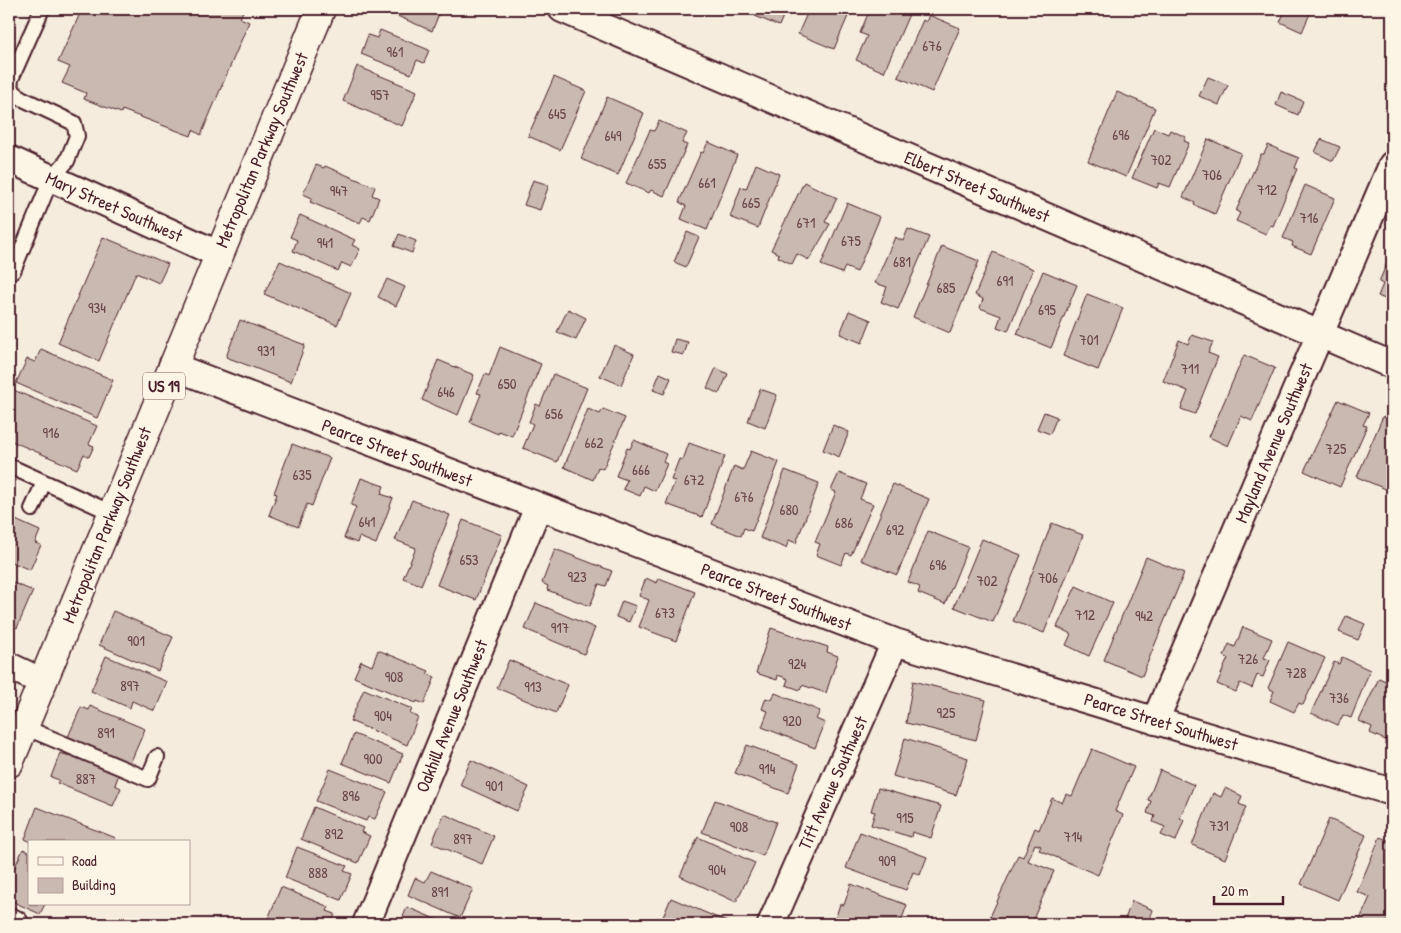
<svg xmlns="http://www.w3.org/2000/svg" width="1401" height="933" font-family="'Patrick Hand',sans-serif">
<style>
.building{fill:#cab9b1;stroke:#4a1f2b}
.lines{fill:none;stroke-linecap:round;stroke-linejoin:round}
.lane-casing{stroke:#4a1f2b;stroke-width:18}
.street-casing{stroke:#4a1f2b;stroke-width:30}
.primary-casing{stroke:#4a1f2b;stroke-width:31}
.lane{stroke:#fcf5e5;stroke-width:14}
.street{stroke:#fcf5e5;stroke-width:26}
.primary{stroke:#fcf5e5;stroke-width:28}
.labels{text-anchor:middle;stroke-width:4;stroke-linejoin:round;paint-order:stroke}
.number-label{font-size:15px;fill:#6a464c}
.shield{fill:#fcf5e5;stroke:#7f5f63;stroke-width:1}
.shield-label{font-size:16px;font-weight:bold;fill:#4a1f2b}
.street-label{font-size:18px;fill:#4a1f2b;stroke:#fcf5e5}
</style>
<rect width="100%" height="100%" fill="#f5ecde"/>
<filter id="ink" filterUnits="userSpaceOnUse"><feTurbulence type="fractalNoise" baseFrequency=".02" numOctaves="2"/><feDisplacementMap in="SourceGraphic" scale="10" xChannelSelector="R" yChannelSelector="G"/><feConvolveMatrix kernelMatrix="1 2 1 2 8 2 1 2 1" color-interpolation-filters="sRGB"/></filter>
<g filter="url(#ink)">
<!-- building -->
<path class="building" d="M82,9H244L240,18L249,22L201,135L193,130L191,136L122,110L121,113L84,99L86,93L62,83L70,67L58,62Z
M381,9H441L432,31Z
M758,9H786L779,26L755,16Z
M809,9H851L834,49L798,34Z
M870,9H903L910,12L884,72L856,60L867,36L860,33Z
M1286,9H1312L1302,32L1280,22Z
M929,15L960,28L932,92L898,77L923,20L926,22Z
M380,30L429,50L424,63L417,60L411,74L361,54L368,35L377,38Z
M357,66L417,91L402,126L343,101Z
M554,77L586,91L560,150L528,136Z
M1208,77L1228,85L1219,105L1199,96Z
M1117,92L1155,108L1126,177L1088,161Z
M1281,92L1303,101L1298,115L1276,105Z
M607,97L644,113L618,175L581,159Z
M659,121L687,133L682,143L687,145L664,196L651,190L649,193L626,183L650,130L654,131Z
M1154,128L1168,134L1170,130L1186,137L1184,141L1189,143L1170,187L1159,183L1157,188L1132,178Z
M1208,139L1241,153L1215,214L1194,205L1195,203L1183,197Z
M1321,139L1340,147L1333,161L1315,152Z
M708,142L737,155L707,230L681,219L686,206L679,202L701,152L703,153Z
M1268,145L1299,158L1295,168L1297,169L1273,226L1270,225L1266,234L1236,221L1240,213L1236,211L1261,154H1264Z
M756,164L779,174L758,228L730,217L741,187L746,189Z
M316,165L324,168L325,166L375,187L372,195L379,198L370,220L363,217L360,223L310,202L312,198L303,194Z
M533,180L549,185L540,210L524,205Z
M804,182L837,198L825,222L830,224L809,260L797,254L792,264L778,257L779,254L771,250Z
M1305,185L1335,198L1311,254L1292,246L1293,242L1283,238Z
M847,203L880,217L857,272L845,267L842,273L821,265Z
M300,215L355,240L352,245L360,249L351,267L342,263L338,271L293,251L297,240L290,237Z
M908,229L929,237L898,309L881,302L887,287L875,283L895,237L903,241Z
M687,232L699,237L686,267L674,262Z
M399,234L416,241L412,253L394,246Z
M103,237L168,264L159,283L136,273L99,361L58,343Z
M942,246L979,261L950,333L913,317Z
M1392,251V302L1378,296L1383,284L1379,282Z
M993,252L1033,269L1008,331L997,327L1001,316L980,308L983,299L975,295Z
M280,261L351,293L337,325L264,294Z
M1043,271L1077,285L1051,348L1017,334Z
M387,279L405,287L396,306L378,297Z
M1087,294L1123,308L1098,370L1063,356Z
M568,309L586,318L576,340L557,332Z
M849,311L871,320L862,343L840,334Z
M240,320L305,345L291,382L226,357Z
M1192,335L1213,342L1208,353L1218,357L1195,414L1181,409L1188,391L1163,381L1179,340L1188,344Z
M675,339L688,342L684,355L671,352Z
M614,345L634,354L621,385L600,376Z
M500,347L541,364L512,436L499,431L498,434L470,422L481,394L477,393L485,374L489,376Z
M41,349L113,380L97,418L16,383L27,359L35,362Z
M1244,355L1275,368L1252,421L1241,416L1228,446L1209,437Z
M438,360L474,375L458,415L422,400Z
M716,368L728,374L719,394L707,388Z
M660,373L671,378L664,394L653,390Z
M553,374L587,388L557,462L523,448L533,424L529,422L536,404L540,406Z
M9,388L97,426L89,444L94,446L89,457L84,454L77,469L9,440Z
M760,389L777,395L765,428L748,421Z
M1338,400L1369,413L1363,425L1367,426L1340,487L1304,471Z
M588,409L600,414L603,409L625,418L603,469L598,467L593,480L564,467Z
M1044,412L1057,417L1050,434L1037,429Z
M1383,416L1392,420V480L1388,490L1357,477Z
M833,425L849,432L839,457L823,450Z
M634,440L666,454L663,462L667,464L655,491L644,486L640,496L623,489L627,480L616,476L627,448L630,449Z
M689,443L725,456L702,517L666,504L675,481L671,480L679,459L683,460Z
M292,444L330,458L312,506L307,504L298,527L269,515L277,494L274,493Z
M751,451L779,462L752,531L744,528L741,536L712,524L734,466L743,470Z
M785,470L819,483L796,543L789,540L786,548L760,538Z
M839,473L866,484L860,499L873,504L851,555L846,553L841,565L816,555L820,544L815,542L836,492L831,490Z
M361,478L384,486L381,494L393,498L376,544L359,537L357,543L344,538L356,507L351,505Z
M893,484L929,499L897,575L861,560Z
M412,500L450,515L421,585L403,578L416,548L395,540Z
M9,517L40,531L35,543L41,545L30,570L9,561Z
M463,520L502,535L476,600L437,585Z
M1052,523L1083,535L1044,633L1013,621Z
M928,531L968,547L945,604L918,593L920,587L908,582Z
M982,539L1021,555L993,622L954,607Z
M555,549L612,571L606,586L599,584L590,606L547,590L548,586L542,583Z
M1146,557L1184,573L1142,676L1104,660Z
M646,578L657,583L659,578L695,592L676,641L639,627L649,600L639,596Z
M9,581L33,591L17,628L9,624Z
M1076,586L1113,603L1089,656L1066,645L1071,634L1057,627Z
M622,601L636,606L629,622L616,617Z
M536,603L595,628L584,654L525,629Z
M113,611L173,637L158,671L99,645Z
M1346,616L1365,624L1358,640L1339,632Z
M1243,627L1272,639L1264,658L1270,660L1263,677L1257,675L1252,688L1240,683L1236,692L1217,684L1228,658L1224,656L1229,644L1235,647Z
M771,628L828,647L827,652L838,656L826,693L802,685L800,690L786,685L788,679L778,675L777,680L756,673Z
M1288,642L1325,658L1303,705L1299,703L1294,712L1270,701L1274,691L1268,688Z
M378,650L429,671L427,674L435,677L424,704L417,701L416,703L354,677L361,661L372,666Z
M106,656L167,682L155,711L132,701L130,708L91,691Z
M1342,657L1370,670L1351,718L1343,715L1338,725L1311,713L1334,662L1339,664Z
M509,660L568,685L556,713L497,688Z
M1379,678L1392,684V743L1370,733L1372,727L1359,721Z
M913,681L986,700L976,740L906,723Z
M364,689L412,709L410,714L418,717L407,745L350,721Z
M775,693L820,711L816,719L825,723L815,748L762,727L768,711L762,709L766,698L772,700Z
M90,706L145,729L129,766L75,744L76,740L68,737L81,707L89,710Z
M354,734L403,754L391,783L342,763Z
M905,738L968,758L956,795L893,776Z
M747,745L799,764L788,793L735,773Z
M1092,749L1134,767L1115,811L1123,815L1098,875L1039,850L1041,846L1035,844L1028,861L1054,871L1031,924H1006L990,917L1018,855L1023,857L1035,828L1039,830L1052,798L1062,803L1066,794L1072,796Z
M71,751L120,771L115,785L121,788L113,806L57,783L59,780L51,777L60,753L70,756Z
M471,760L529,787L517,811L460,785Z
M330,769L387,792L375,819L368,817L366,821L316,801Z
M1160,770L1194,785L1180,818L1184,820L1176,841L1161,835L1165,827L1153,822L1155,816L1147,813L1151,801L1148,800Z
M878,788L941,806L931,838L912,832L911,837L871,825L875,812L871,811Z
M1225,788L1242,796L1239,804L1246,807L1225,859L1192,845L1213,793L1221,797Z
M715,800L776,822L763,856L702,832Z
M37,807L116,838L114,842H31L25,839Z
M314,807L363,828L361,832L370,836L358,863L301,839Z
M444,814L494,836L482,864L432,843Z
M1329,819L1366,835L1338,900L1301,884Z
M860,832L927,857L920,875L913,872L906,890L846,868Z
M698,837L755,863L736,902L680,876Z
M1380,837L1392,842V909L1386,924H1358L1370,897L1357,892Z
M297,847L347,866L344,871L352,874L341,900L285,878Z
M23,849L29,852V904H45L40,914L9,900V869L13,871Z
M431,871L473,889L460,918L408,895L415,878L425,882Z
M851,884L907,905L900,924L834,923L840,904L844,905Z
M281,887L329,907L327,911L335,914L331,924H279L268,919Z
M671,898L732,924H660Z
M1132,901L1153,910L1148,924H1123Z
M407,907L447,924H400Z"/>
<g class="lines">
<defs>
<path id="lane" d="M13,271L51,179L67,161L77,136L74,123L21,98L10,89L11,79L42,9
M9,466L112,513
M32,509L44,482
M24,727L148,779L157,757"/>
<path id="street" d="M562,9L1392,365
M9,159L218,254
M172,366L895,642L1392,792
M9,666L43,682
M1155,721L1392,165
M9,921L15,924
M366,924L538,507
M771,924L895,642"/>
<path id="primary" d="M9,763L321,9"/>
</defs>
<!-- lane casing -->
<use href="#lane" class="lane-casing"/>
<!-- street casing -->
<use href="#street" class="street-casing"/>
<!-- primary casing -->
<use href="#primary" class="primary-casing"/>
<!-- lane -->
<use href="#lane" class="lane"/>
<!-- street -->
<use href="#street" class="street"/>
<!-- primary -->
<use href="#primary" class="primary"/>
</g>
</g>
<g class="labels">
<!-- number labels -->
<g class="number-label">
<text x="932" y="51">676</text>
<text x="395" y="57">961</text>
<text x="380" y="100">957</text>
<text x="557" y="119">645</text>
<text x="1121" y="140">696</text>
<text x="613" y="141">649</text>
<text x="1161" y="165">702</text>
<text x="657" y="169">655</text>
<text x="1212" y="180">706</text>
<text x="707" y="188">661</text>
<text x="1267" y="195">712</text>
<text x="339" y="196">947</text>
<text x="751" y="208">665</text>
<text x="1309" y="223">716</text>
<text x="806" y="228">671</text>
<text x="851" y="246">675</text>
<text x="325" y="248">941</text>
<text x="902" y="267">681</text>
<text x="1005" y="286">691</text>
<text x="946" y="293">685</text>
<text x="97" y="313">934</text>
<text x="1047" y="315">695</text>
<text x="1089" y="345">701</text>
<text x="266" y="356">931</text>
<text x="1190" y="374">711</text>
<text x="507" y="389">650</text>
<text x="446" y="397">646</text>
<text x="554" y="419">656</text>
<text x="51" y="438">916</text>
<text x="594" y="448">662</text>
<text x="1336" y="454">725</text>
<text x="641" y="475">666</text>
<text x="302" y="480">635</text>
<text x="694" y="485">672</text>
<text x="744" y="502">676</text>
<text x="789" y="515">680</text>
<text x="367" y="527">641</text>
<text x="844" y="528">686</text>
<text x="895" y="535">692</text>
<text x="469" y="565">653</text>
<text x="938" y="570">696</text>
<text x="577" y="582">923</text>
<text x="1048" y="583">706</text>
<text x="987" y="586">702</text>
<text x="665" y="618">673</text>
<text x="1085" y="620">712</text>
<text x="1144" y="621">942</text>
<text x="560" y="633">917</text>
<text x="136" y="646">901</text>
<text x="1248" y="664">726</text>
<text x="797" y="669">924</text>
<text x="1296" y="678">728</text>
<text x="394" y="682">908</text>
<text x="130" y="691">897</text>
<text x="533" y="692">913</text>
<text x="1339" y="703">736</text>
<text x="946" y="718">925</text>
<text x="383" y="721">904</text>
<text x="792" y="726">920</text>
<text x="106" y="738">891</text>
<text x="373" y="764">900</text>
<text x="767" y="774">914</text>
<text x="86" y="784">887</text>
<text x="494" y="791">901</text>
<text x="351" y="801">896</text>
<text x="905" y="823">915</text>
<text x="1219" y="831">731</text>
<text x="739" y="832">908</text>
<text x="334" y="839">892</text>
<text x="1073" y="842">714</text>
<text x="463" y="844">897</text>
<text x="887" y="866">909</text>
<text x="717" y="875">904</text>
<text x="318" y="878">888</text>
<text x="440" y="897">891</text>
</g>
<!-- shield labels -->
<rect class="shield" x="143" y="372.5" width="42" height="27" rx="4"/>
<g class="shield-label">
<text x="164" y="392">US 19</text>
</g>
<!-- street labels -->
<g class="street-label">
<text transform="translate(262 150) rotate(-67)" y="6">Metropolitan Parkway Southwest</text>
<text transform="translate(977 187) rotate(23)" y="6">Elbert Street Southwest</text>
<text transform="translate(114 207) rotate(24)" y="6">Mary Street Southwest</text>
<text transform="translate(1274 443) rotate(-67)" y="6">Mayland Avenue Southwest</text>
<text transform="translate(397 453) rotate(21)" y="6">Pearce Street Southwest</text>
<text transform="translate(107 525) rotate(-68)" y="6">Metropolitan Parkway Southwest</text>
<text transform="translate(776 597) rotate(21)" y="6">Pearce Street Southwest</text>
<text transform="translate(452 716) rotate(-68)" y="6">Oakhill Avenue Southwest</text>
<text transform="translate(1161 722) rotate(17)" y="6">Pearce Street Southwest</text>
<text transform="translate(833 783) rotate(-66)" y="6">Tift Avenue Southwest</text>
</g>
</g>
<!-- margin -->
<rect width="1401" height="933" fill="none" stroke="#fcf5e5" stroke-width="30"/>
<rect x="15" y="15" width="1371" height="903" fill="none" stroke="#4a1f2b" stroke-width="2" filter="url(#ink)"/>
<!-- legend -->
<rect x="28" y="840" width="162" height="65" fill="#fcf5e5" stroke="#b59f9b"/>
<rect x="38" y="857" width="25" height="8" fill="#fcf5e5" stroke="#b59f9b"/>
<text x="72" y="866" font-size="15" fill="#4a1f2b">Road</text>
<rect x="38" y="878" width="25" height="15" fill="#cab9b1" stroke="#b59f9b"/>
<text x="72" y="890" font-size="15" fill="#4a1f2b">Building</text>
<!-- scale -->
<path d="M1214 896v8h69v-8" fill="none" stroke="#4a1f2b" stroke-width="2.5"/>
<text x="1221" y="896" font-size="15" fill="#4a1f2b" stroke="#fcf5e5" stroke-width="4" paint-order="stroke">20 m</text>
</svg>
